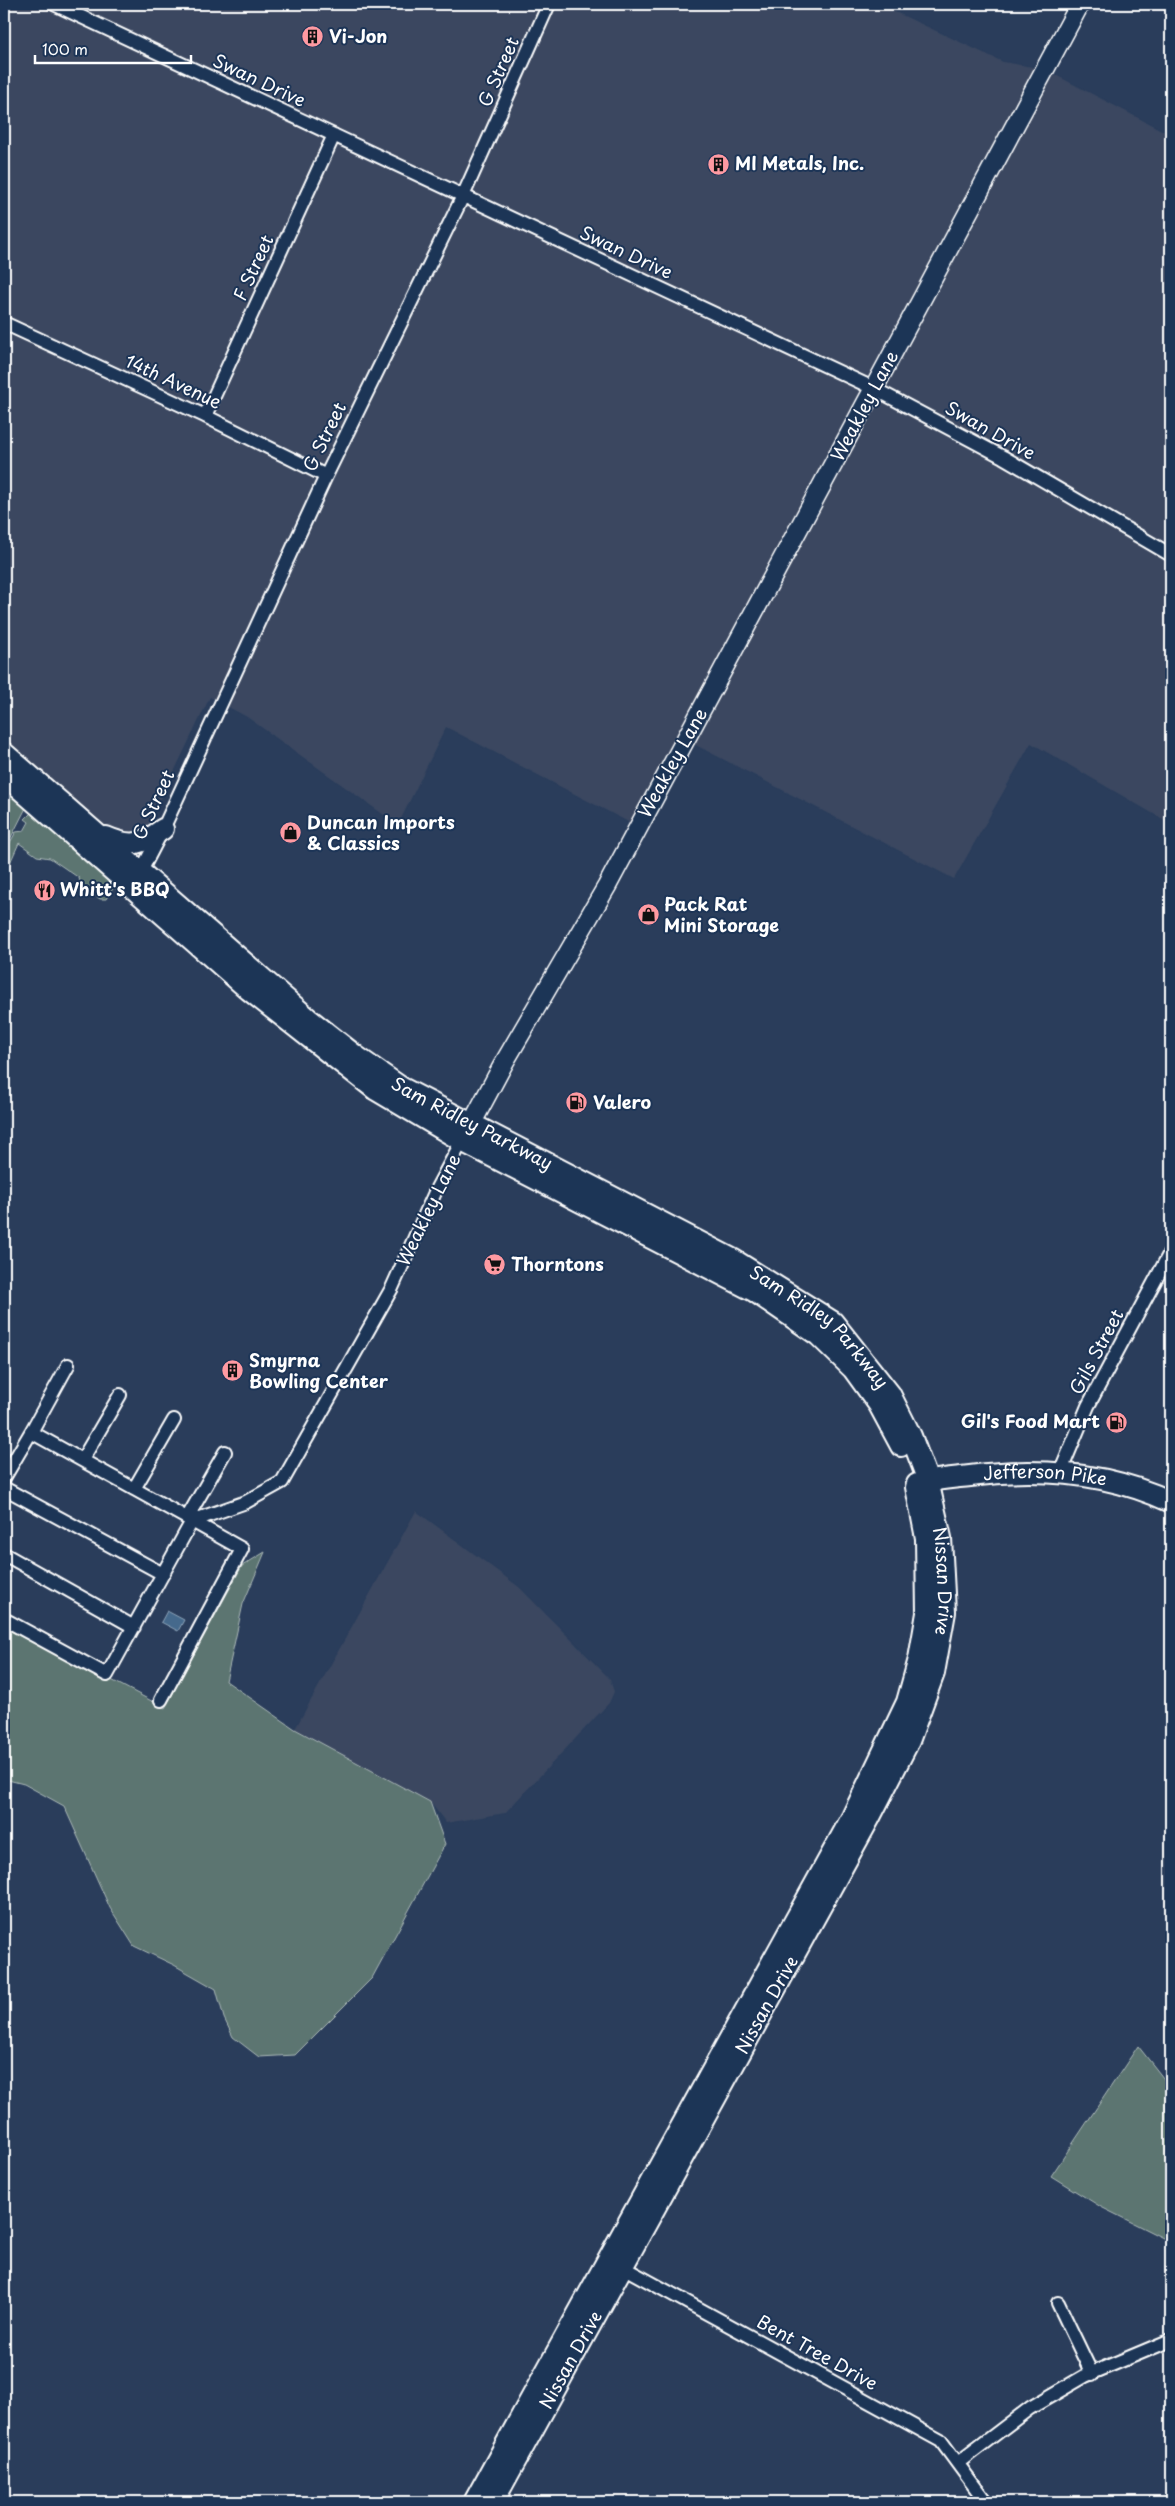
<svg xmlns="http://www.w3.org/2000/svg" width="1175" height="2506" font-family="'Playpen Sans',sans-serif">
<style>
.built{fill:#3a4760}
.green{fill:#5b7471;stroke:#adbab8}
.water{fill:#44698c;stroke:#8fa5ba}
.lines{fill:none;stroke-linecap:round;stroke-linejoin:round}
.street-casing{stroke:#fff;stroke-width:16}
.secondary-casing{stroke:#fff;stroke-width:21}
.primary-casing{stroke:#fff;stroke-width:24}
.street{stroke:#1d3557;stroke-width:12}
.secondary{stroke:#1d3557;stroke-width:18}
.primary{stroke:#1d3557;stroke-width:20}
.labels{text-anchor:middle;stroke-width:4;stroke-linejoin:round;paint-order:stroke}
.poi-label{font-size:18px;font-weight:bold;fill:#fff;stroke:#1d3557;text-anchor:start}
.street-label{font-size:18px;fill:#fff;stroke:#1d3557}
</style>
<rect width="100%" height="100%" fill="#2a3d5b"/>
<filter id="ink" filterUnits="userSpaceOnUse"><feTurbulence type="fractalNoise" baseFrequency=".02" numOctaves="2"/><feDisplacementMap in="SourceGraphic" scale="10" xChannelSelector="R" yChannelSelector="G"/><feConvolveMatrix kernelMatrix="1 2 1 2 8 2 1 2 1" color-interpolation-filters="sRGB"/></filter>
<g filter="url(#ink)">
<!-- built -->
<path class="built" d="M4,4H878L1003,62L1044,69L1171,135V824L1031,743L954,879L686,740L638,827L446,727L398,825L247,717L210,697L135,853L4,738Z
M416,1511L519,1587L610,1679L614,1692L609,1703L505,1813L446,1823L430,1802L295,1729Z"/>
<!-- green -->
<path class="green" d="M4,780L29,802L4,851Z
M35,809L116,884L106,899H100L81,886L79,878L50,858L37,856L19,843L4,876V853L16,832L24,831L29,822L25,819Z
M265,1552L243,1604L226,1681L295,1729L430,1802L445,1844L372,1978L295,2055L259,2057L233,2037L224,2018L216,1989L174,1965L134,1946L110,1908L64,1806L24,1784L4,1779V1624L165,1708L242,1566Z
M1138,2046L1171,2088V2242L1101,2207L1051,2176Z"/>
<!-- water -->
<path class="water" d="M167,1611L184,1620L178,1631L161,1622Z"/>
<g class="lines">
<defs>
<path id="street" d="M54,4L875,389L1003,457L1171,555
M4,323L205,416L326,476
M205,416L334,135
M138,877L163,829L326,476L463,196L549,4
M31,1432L68,1365
M82,1460L120,1395
M1060,1473L1088,1406L1171,1251
M4,1478L31,1432L192,1521L246,1502L282,1482L392,1288L437,1188L462,1141
M4,1488L163,1574
M134,1489L174,1420
M187,1518L225,1452
M4,1554L134,1627
M4,1619L107,1675L192,1521L242,1549L161,1700
M617,2264L941,2441L986,2502
M1058,2303L1092,2374
M959,2462L1030,2408L1085,2376L1171,2340"/>
<path id="secondary" d="M465,1136L505,1061L607,886L1080,4"/>
<g id="primary">
<path id="s1" d="M4,753L309,1019L356,1056L402,1088L734,1260L790,1295L833,1322L890,1394L911,1436L928,1481L941,1538L945,1612L934,1673L909,1741L869,1819L493,2502"/>
<path d="M4,775L249,990L376,1090L462,1141L754,1291L818,1335L853,1369L879,1405L901,1446"/>
<path d="M106,837C131,848 141,845 163,829"/>
<path id="s2" d="M917,1484C934,1479 952,1478 970,1476C1040,1467 1107,1472 1171,1502"/>
<path d="M474,2502L852,1817L907,1702L919,1659L927,1613L926,1538L916,1487"/>
</g>
</defs>
<!-- street casing -->
<use href="#street" class="street-casing"/>
<!-- secondary casing -->
<use href="#secondary" class="secondary-casing"/>
<!-- primary casing -->
<use href="#primary" class="primary-casing"/>
<!-- street -->
<use href="#street" class="street"/>
<!-- secondary -->
<use href="#secondary" class="secondary"/>
<!-- primary -->
<use href="#primary" class="primary"/>
</g>
</g>
<!-- icons -->
<defs>
<symbol id="building-disc" viewBox="-11 -11 22 22"><circle r="9.5" fill="#ff9aa2" stroke="#1d3557"/><path d="M-4-6H4V6H1V3H-1V6H-4ZM-2.5-4.3h1.7v1.8h-1.7ZM.8-4.3h1.7v1.8H.8ZM-2.5-1h1.7V.8h-1.7ZM.8-1h1.7V.8H.8Z" fill="#111"/></symbol>
<symbol id="shop-disc" viewBox="-11 -11 22 22"><circle r="9.5" fill="#ff9aa2" stroke="#1d3557"/><path d="M-5-2.5h2.3a2.7 3.5 0 0 1 5.4 0H5L5.5 6h-11ZM-1.5-2.5h3a1.5 2.3 0 0 0-3 0Z" fill="#111"/></symbol>
<symbol id="restaurant-disc" viewBox="-11 -11 22 22"><circle r="9.5" fill="#ff9aa2" stroke="#1d3557"/><path d="M-5-6h1v4h1v-4h1v4h1v-4h1v5L-1.5 .5V6h-2V.5L-5-1ZM5-6V6H3V1.5H1.5Q1.5-4 5-6Z" fill="#111"/></symbol>
<symbol id="fuel-disc" viewBox="-11 -11 22 22"><circle r="9.5" fill="#ff9aa2" stroke="#1d3557"/><path d="M-5.5-6h7V0h2V4h1.3V-2.5L3-4.5l.8-.8L6-3V5H2.5V1h-1V6h-7ZM-4.2-4.7v3.2H.2V-4.7Z" fill="#111"/></symbol>
<symbol id="supermarket-disc" viewBox="-11 -11 22 22"><circle r="9.5" fill="#ff9aa2" stroke="#1d3557"/><path d="M-6-5.5h2.5l.6 2H6L4.5 2H-2.5L-4.4-4H-6ZM-1.5 3.2a1.3 1.3 0 1 0 .1 0ZM3 3.2a1.3 1.3 0 1 0 .1 0Z" fill="#111"/></symbol>
</defs>
<g fill-rule="evenodd">
<use href="#building-disc" x="300" y="24" width="25" height="25"/>
<use href="#building-disc" x="706" y="152" width="25" height="25"/>
<use href="#shop-disc" x="278" y="820" width="25" height="25"/>
<use href="#restaurant-disc" x="32" y="878" width="25" height="25"/>
<use href="#shop-disc" x="636" y="902" width="25" height="25"/>
<use href="#fuel-disc" x="564" y="1090" width="25" height="25"/>
<use href="#supermarket-disc" x="482" y="1252" width="25" height="25"/>
<use href="#building-disc" x="220" y="1358" width="25" height="25"/>
<use href="#fuel-disc" x="1104" y="1410" width="25" height="25"/>
</g>
<g class="labels">
<!-- poi labels -->
<g class="poi-label">
<text x="329" y="43">Vi-Jon</text>
<text x="735" y="170">MI Metals, Inc.</text>
<text x="307" y="829">Duncan Imports<tspan x="307" dy="21">&amp; Classics</tspan></text>
<text x="60" y="896">Whitt's BBQ</text>
<text x="664" y="911">Pack Rat<tspan x="664" dy="21">Mini Storage</tspan></text>
<text x="593" y="1109">Valero</text>
<text x="511" y="1271">Thorntons</text>
<text x="249" y="1367">Smyrna<tspan x="249" dy="21">Bowling Center</tspan></text>
<text x="1100" y="1428" text-anchor="end">Gil's Food Mart</text>
</g>
<!-- street labels -->
<g class="street-label">
<text transform="translate(499 72) rotate(-66)" y="6">G Street</text>
<text transform="translate(259 81) rotate(25)" y="6">Swan Drive</text>
<text transform="translate(626 253) rotate(25)" y="6">Swan Drive</text>
<text transform="translate(254 268) rotate(-65)" y="6">F Street</text>
<text transform="translate(173 382) rotate(25)" y="6">14th Avenue</text>
<text transform="translate(865 406) rotate(-62)" y="6">Weakley Lane</text>
<text transform="translate(990 431) rotate(29)" y="6">Swan Drive</text>
<text transform="translate(325 437) rotate(-64)" y="6">G Street</text>
<text transform="translate(673 763) rotate(-61)" y="6">Weakley Lane</text>
<text transform="translate(154 805) rotate(-65)" y="6">G Street</text>
<text dy="6" stroke="none"><textPath href="#s1" startOffset="599">Sam Ridley Parkway</textPath></text>
<text transform="translate(429 1210) rotate(-64)" y="6">Weakley Lane</text>
<text dy="6" stroke="none"><textPath href="#s1" startOffset="1004">Sam Ridley Parkway</textPath></text>
<text transform="translate(1097 1352) rotate(-62)" y="6">Gils Street</text>
<text dy="6" stroke="none"><textPath href="#s2" startOffset="129">Jefferson Pike</textPath></text>
<text dy="6" stroke="none"><textPath href="#s1" startOffset="1300">Nissan Drive</textPath></text>
<text transform="translate(767 2005) rotate(-61)" y="6">Nissan Drive</text>
<text transform="translate(817 2353) rotate(29)" y="6">Bent Tree Drive</text>
<text transform="translate(571 2360) rotate(-61)" y="6">Nissan Drive</text>
</g>
</g>
<!-- margin -->
<rect width="1175" height="2506" fill="none" stroke="#1d3557" stroke-width="20"/>
<rect x="10" y="10" width="1155" height="2486" fill="none" stroke="#fff" stroke-width="2" filter="url(#ink)"/>
<!-- scale -->
<path d="M35 55v8h156v-8" fill="none" stroke="#ffffff" stroke-width="2.5"/>
<text x="42" y="55" font-size="15" fill="#ffffff" stroke="#1d3557" stroke-width="4" paint-order="stroke">100 m</text>
</svg>
